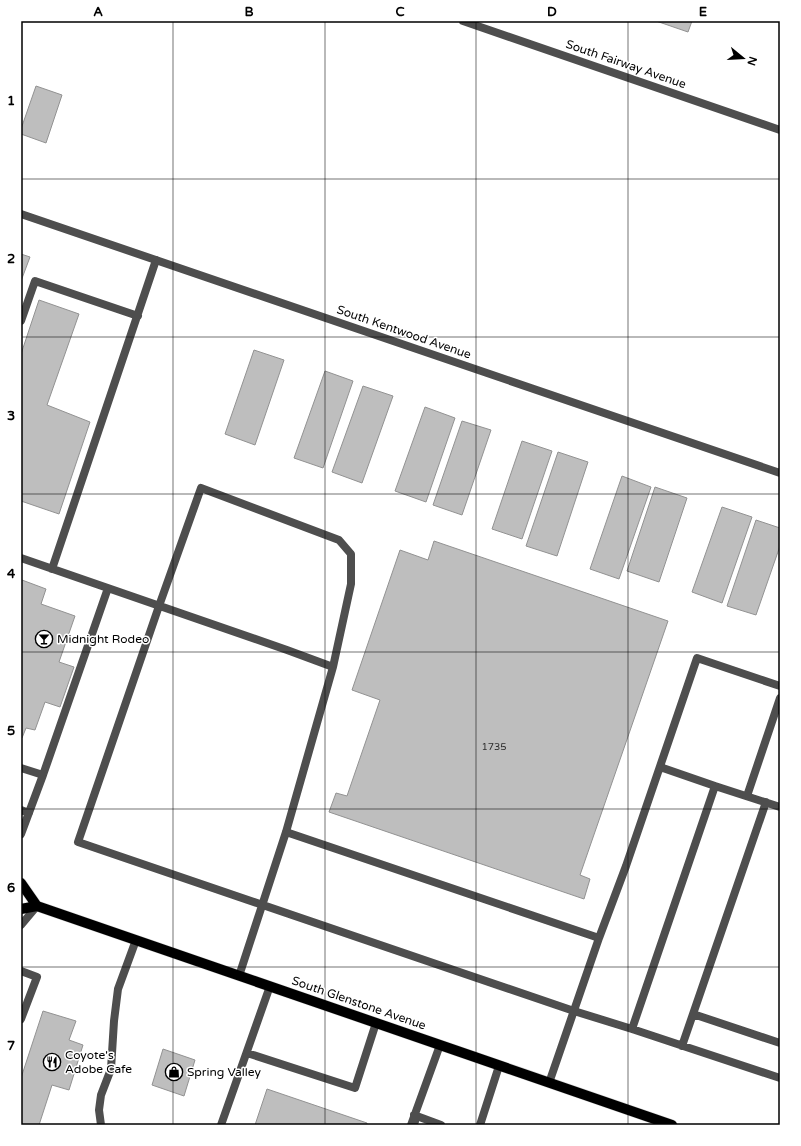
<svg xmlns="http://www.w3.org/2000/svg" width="801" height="1146" font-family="'Varela Round',sans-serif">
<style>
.building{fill:#bebebe;stroke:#929292}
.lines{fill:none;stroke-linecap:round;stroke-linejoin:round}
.primary-casing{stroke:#dbdbdb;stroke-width:11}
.service{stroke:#4e4e4e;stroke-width:8}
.minor{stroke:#4e4e4e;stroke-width:8}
.primary{stroke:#000;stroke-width:10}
.grid{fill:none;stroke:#000;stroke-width:1;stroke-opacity:0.55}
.labels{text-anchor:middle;stroke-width:3;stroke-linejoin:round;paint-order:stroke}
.number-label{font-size:10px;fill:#303030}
.street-label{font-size:12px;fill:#000;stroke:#fff}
.poi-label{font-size:12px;fill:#000;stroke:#fff;text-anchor:start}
.neatline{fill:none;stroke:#000;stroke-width:1.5}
.grid-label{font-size:13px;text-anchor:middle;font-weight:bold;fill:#000}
</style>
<rect width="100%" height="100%" fill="#fff"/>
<!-- building -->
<path class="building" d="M656,21H692L688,32Z
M36,86L62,95L46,143L21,134V129Z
M21,254L30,257L21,281Z
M39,300L79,314L47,405L90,422L59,514L21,501V354Z
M254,350L284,360L255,445L225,434Z
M325,371L353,381L323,468L294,458Z
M363,386L393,396L362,483L332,472Z
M425,407L455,418L426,502L395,491Z
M462,421L491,430L462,515L433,505Z
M522,441L552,451L522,539L492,529Z
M558,452L588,462L557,556L526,546Z
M622,476L651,487L619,579L590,569Z
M655,487L687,498L659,582L627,571Z
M722,507L752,517L722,603L692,592Z
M756,520L780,528V546L756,615L727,606Z
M434,541L668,621L580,875L590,879L584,899L329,812L336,793L347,796L380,700L352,690L400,550L428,560Z
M22,580L46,589L41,604L75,616L59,662L74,667L60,707L45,702L35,730L26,728L22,738H21V584Z
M43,1011L76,1021L69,1040L83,1045L69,1090L52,1085L39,1125H21V1078Z
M163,1049L195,1060L184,1096L152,1085Z
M267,1089L367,1123V1125H255Z"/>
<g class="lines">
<defs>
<path id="primary" d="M21,883L37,906
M21,909L37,906L672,1125"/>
</defs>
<!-- primary casing -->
<use href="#primary" class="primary-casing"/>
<!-- service -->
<path class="service" d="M21,321L35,281L138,316
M21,558L287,650L333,667L286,832L239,976
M52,569L156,260
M333,667L351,584V554L339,540L201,488L159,606L78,842L574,1011L632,1029
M660,767L715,786
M21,768L43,775L21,834
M43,775L108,588
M747,796L780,698
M780,807L715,786L632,1029L780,1078
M21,810L29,813
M286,832L599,938
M21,925L37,906
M21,971L37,977L21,1019
M693,1014L780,1043
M682,1046L766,802
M247,1053L355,1088L376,1023
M549,1083L599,938L626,866L697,658L780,686
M415,1121L414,1115L441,1125
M101,1125L99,1110L101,1095L111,1069L114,1021L118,989L136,940
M221,1125L270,986
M411,1125L440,1045
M480,1125L499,1066"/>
<!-- minor -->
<path class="minor" d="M463,21L780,130
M21,214L780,473"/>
<!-- primary -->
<use href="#primary" class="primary"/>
</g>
<!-- grid -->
<path class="grid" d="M173,21V1125M325,21V1125M476,21V1125M628,21V1125M21,179H780M21,337H780M21,494H780M21,652H780M21,809H780M21,967H780"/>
<!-- icons -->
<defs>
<symbol id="bar-ring" viewBox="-11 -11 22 22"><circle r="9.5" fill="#fff" stroke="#000" stroke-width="1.5"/><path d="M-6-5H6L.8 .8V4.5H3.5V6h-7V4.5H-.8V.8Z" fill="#000"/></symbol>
<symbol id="restaurant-ring" viewBox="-11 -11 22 22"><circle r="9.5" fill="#fff" stroke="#000" stroke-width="1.5"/><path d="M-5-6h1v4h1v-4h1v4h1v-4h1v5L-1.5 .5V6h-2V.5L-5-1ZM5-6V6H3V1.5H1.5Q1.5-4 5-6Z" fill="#000"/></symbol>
<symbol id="shop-ring" viewBox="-11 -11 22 22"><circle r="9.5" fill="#fff" stroke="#000" stroke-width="1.5"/><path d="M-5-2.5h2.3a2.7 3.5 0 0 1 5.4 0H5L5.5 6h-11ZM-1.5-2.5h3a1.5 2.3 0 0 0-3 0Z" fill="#000"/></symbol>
</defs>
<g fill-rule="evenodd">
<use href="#bar-ring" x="34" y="629" width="20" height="20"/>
<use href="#restaurant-ring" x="42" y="1052" width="20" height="20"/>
<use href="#shop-ring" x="164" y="1062" width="20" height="20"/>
</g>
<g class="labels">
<!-- number labels -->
<g class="number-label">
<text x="494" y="750">1735</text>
</g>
<!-- street labels -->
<g class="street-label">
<text transform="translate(626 64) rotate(19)" y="4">South Fairway Avenue</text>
<text transform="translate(404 332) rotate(19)" y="4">South Kentwood Avenue</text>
<text transform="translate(359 1003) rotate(19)" y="4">South Glenstone Avenue</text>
</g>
<!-- poi labels -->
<g class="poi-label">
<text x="57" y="643">Midnight Rodeo</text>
<text x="65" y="1059">Coyote's<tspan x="65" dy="14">Adobe Cafe</tspan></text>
<text x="187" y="1076">Spring Valley</text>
</g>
</g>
<!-- border -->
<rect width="801" height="1146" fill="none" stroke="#ffffff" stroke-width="44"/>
<!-- north arrow -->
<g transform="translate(743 58) rotate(108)" stroke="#ffffff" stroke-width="3" paint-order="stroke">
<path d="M0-3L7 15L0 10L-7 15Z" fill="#000000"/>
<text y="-6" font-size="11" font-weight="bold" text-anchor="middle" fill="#000000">N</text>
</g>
<rect x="22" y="22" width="757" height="1102" class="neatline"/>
<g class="grid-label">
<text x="98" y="16">A</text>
<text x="249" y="16">B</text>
<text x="400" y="16">C</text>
<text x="552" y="16">D</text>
<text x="703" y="16">E</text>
<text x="11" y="105">1</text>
<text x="11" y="263">2</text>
<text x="11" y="420">3</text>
<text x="11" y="578">4</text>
<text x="11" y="735">5</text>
<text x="11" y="892">6</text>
<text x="11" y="1050">7</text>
</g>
</svg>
